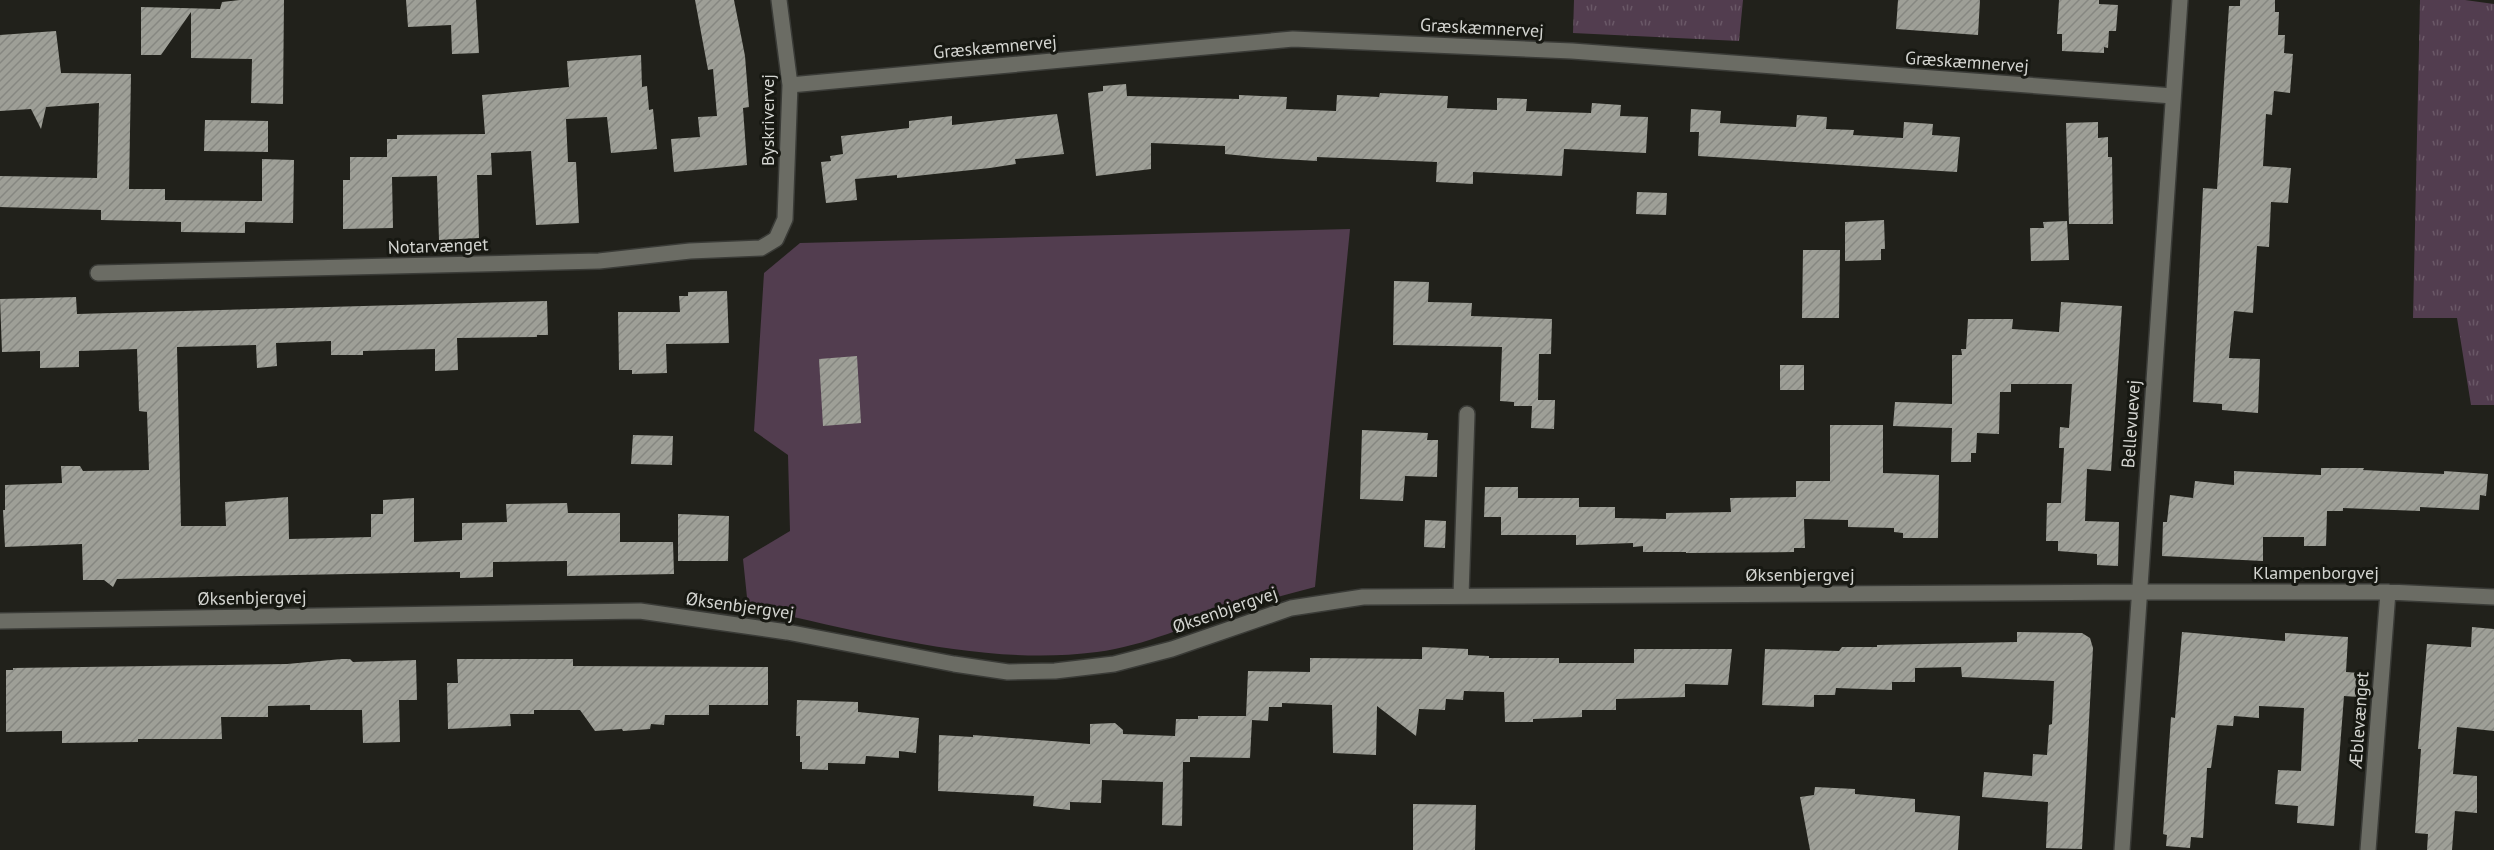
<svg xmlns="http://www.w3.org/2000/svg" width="2494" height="850" font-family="'PT Sans',sans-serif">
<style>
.park{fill:url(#park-tufts)}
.pitch{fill:#523d4f}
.building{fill:url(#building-hatch)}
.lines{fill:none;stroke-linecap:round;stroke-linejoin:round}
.minor-casing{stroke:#3a3b37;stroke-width:18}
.minor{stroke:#6b6c64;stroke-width:15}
.labels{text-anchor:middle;stroke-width:6;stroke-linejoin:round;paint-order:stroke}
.street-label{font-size:18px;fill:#d4d5d1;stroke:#171812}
</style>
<defs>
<pattern id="park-tufts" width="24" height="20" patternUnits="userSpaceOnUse" patternTransform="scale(1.5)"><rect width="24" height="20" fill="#523d4f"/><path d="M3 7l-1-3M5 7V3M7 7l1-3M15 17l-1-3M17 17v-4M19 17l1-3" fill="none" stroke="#6a5867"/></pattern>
<pattern id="building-hatch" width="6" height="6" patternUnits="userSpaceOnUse" patternTransform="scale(1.5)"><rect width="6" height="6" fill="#9e9f97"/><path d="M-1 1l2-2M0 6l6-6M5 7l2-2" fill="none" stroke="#868781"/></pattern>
</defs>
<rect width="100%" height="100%" fill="#21211b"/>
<!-- park -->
<path class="park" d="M1574,0H1743L1739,41L1573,33Z
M2420,0H2465L2494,4V405H2471L2457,318H2413Z"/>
<!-- pitch -->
<path class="pitch" d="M1350,229L1315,587C1288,594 1262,601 1236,609C1191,624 1145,646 1097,652C982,667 861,631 748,607L743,559L790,531L788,455L754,431L764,273L800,243Z"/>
<!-- building -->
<path class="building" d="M240,0H284L283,104L251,103L252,59L191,58V12L161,55H141V7L220,9L222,2Z
M406,0H476L479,53L452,54L451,25L408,27Z
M695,0H734L745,56L749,107L743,108L747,165L674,172L671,139L700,137L698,117L717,116L713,69L708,70Z
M1898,0H1980L1978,35L1896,29Z
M2059,0H2099V4L2118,5L2116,31H2109L2108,48L2104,47V53L2062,51V34H2057Z
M2240,0H2275V12H2279L2278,35H2285L2284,53L2293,54L2290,93L2274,91L2272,115L2266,114L2263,166L2291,168L2288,203L2271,202L2269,247L2257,246L2253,313L2234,311L2229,358L2260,359L2258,413L2222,410V404L2193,402L2203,188L2217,189L2229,6H2240Z
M56,31L61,73L131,74L129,189H165V200L262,201V159L294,160L293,223L245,222V233L181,232V222L101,220V210L0,207V176L97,178L99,103L46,107L41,129L31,109L0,111V35Z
M641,55L642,87L647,86L649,110L653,109L657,149L611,153L607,117L566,119L568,162H576L579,223L536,225L531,151L491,153L492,175H477L479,238L439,240L437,176L392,177L393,228L343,229V180H350V157H387V139H397V135L485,134L482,95L569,87L567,61Z
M1126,84L1127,96L1239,99V95L1287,97L1286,109L1336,111L1337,95L1379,97L1380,93L1448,96L1447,108L1497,110V98L1527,99L1526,111L1591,113L1592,103L1621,105L1620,116L1648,117L1646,153L1564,149L1562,176L1473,172V184L1436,182L1437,162L1317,157V161L1266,158L1225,154V146L1151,143V169L1096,176L1088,93L1103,91V86Z
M1691,109L1721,111L1720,123L1757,125L1796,127L1797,115L1827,117L1826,129L1854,130L1853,135L1903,138L1904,122L1933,124L1932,135L1960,137L1957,172L1698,156L1699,132H1690Z
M1057,114L1064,154L1015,159L1016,164L990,168L897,178V175L855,179L857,200L826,203L821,162L831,161L830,156L843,154L841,136L909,128V121L952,116V125Z
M205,120L268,121V152L204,151Z
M2098,122V138L2108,137V157H2112L2113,224H2069L2066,123Z
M1637,192L1667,193L1666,215L1636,214Z
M1884,220L1885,249H1881V260L1845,261V222Z
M2067,221L2069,260L2031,261L2030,228H2044L2043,222Z
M1803,250H1840L1839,318H1802Z
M1394,281L1429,282L1428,302L1472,303L1471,316L1552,319L1551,354H1539L1538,400H1555L1554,429L1531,428L1532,406H1514V402L1500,401L1502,347L1393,345Z
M727,291L729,343L666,344L667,373L632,374V370H619L618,312H680L679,296H688V292Z
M76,297L77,314L547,301L548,335H537V337L457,338L458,370L435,371V349L363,351V355H331V341L276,343L277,366L257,368L256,345L177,347L181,526H226L225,502L288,497L289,539L371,537V514H383V500L414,498V542L462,540V523L507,522L506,504L567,503L568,513H620V542H673L674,574L567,576V561L493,562V577L460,578V572L240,576L117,579L113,587L104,580H83L82,544L5,547L3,510H5V485L62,483L61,466H80L83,471L149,470L147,412L139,411L137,349L79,351V367L40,368V351L2,352L0,299Z
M2061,302L2122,306L2111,471L2087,469L2085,521L2119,522L2118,566L2097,565V554L2058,551V541H2046L2047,503H2061L2064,448H2059L2060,427L2069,428L2072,384H2011V392H2000L1999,434L1977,433L1976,453H1971V462H1951L1952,428L1893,426L1895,402L1952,404V355H1962L1961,349H1966L1968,319H2013L2012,329L2059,332Z
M857,356L861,423L823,426L819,359Z
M1780,365H1804V390H1780Z
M1830,425H1883V473L1939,475L1938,538H1903V533L1894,532V528L1848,527V520L1804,519L1805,548H1794V552L1686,553V552H1643V546L1633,547V543L1576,545V535H1501V517H1484L1485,487H1518V498H1579V507H1615V518L1666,519V513L1731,512L1730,498L1796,497V481H1830Z
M1362,430L1428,433L1427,440H1438L1437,477L1405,476L1403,501L1360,499Z
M633,435L673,436L672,465L631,464Z
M2321,468H2364L2363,470L2444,474V471L2488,474L2486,496L2480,495L2479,510L2420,507V511L2343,508V511H2327L2326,546H2304V537H2263V561L2162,556L2163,522H2167L2170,495L2193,498L2195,481L2234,485V471L2321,475Z
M678,514L729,516L728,561H678Z
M1425,520L1446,521L1445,548L1424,547Z
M2472,627L2494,629V731L2457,727L2453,774L2477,776V813L2455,811L2452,850H2427L2428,834L2415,833L2421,749H2418L2427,644L2471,647Z
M2017,632L2082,633L2090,638L2093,648L2082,849L2046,848L2048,802L1982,797L1984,772L2032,776L2033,754L2047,755L2049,725L2052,724L2054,681L1962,677L1961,667L1915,668V682H1892V690L1836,688L1835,695H1814V707L1762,705L1765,649L1839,651L1842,647H1877V645L2017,642Z
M2182,632L2285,641V633L2348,637L2346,672L2360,673L2358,697L2344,696L2334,826L2297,823L2298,806L2275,804L2278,770L2301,771L2304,708L2259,706V718L2234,716L2233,726L2217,725L2211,768H2207L2203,838L2191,837L2190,848L2166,846L2167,835L2163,834L2171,717L2175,718Z
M1422,647L1468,649V655L1489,656V658H1559V663H1634V649H1732L1728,685L1685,684V697L1616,699V710H1582V717L1533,719V722H1505L1504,692L1464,691L1463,700L1446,699L1445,710L1419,709L1416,736L1377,706L1376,755L1333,753L1332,705L1282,703V707H1269L1268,721L1252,720L1250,758L1190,757V762H1183L1182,826L1162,825L1163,782L1102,780L1101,803L1070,802V810L1033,806L1034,796L938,791L939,735L973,737V735L1090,744V724L1115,723L1123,730V734L1175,736L1176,719H1198V716H1246L1248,671L1310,672V658L1422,659Z
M342,659H350L353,662L416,660L417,700H399L400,742L363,743L362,710H310V705L268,706V717H221L222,739H138V742L62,743V731L6,732V670H13V668L287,664Z
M457,659H573V666L768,667V705H709V715H665L664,725L651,724L650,729L623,731L622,729L595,731L580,710H534V714H510L511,726L448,729L447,683H458Z
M797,700L858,702V712L919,718L916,753L899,751V758L866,756L865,764L828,763V770L802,769V762H800V736H796Z
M1815,787L1855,789V794L1915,799V812L1960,816L1958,850H1810L1800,797L1814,795Z
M1413,804L1476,805L1475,850H1413Z"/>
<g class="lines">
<defs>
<path id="minor" d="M790,85L1293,39L1572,51L2173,96
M98,273L599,261L690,251L761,248L776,239L785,219L790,85L779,0
M1461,596L1467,414
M0,621L640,611L787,632L954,664L1008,672L1055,671L1114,664L1172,649L1291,608L1363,597L2139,592H2388L2494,597
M2122,850L2180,0
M2368,850L2388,592"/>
</defs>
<!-- minor casing -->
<use href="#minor" class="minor-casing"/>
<!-- minor -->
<use href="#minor" class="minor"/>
</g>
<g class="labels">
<!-- street labels -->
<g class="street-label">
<text transform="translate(1482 28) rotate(3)" y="6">Græskæmnervej</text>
<text transform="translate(995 47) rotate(-5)" y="6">Græskæmnervej</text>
<text transform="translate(1967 62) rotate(4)" y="6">Græskæmnervej</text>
<text transform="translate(768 120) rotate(-90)" y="6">Byskrivervej</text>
<text transform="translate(438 246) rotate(-2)" y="6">Notarvænget</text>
<text transform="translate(2131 424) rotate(-86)" y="6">Bellevuevej</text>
<text x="2316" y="579">Klampenborgvej</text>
<text x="1800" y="581">Øksenbjergvej</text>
<text transform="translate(252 598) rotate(-1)" y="6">Øksenbjergvej</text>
<text transform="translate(740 606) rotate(8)" y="6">Øksenbjergvej</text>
<text transform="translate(1225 610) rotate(-19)" y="6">Øksenbjergvej</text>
<text transform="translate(2359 720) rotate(-86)" y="6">Æblevænget</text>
</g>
</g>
</svg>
